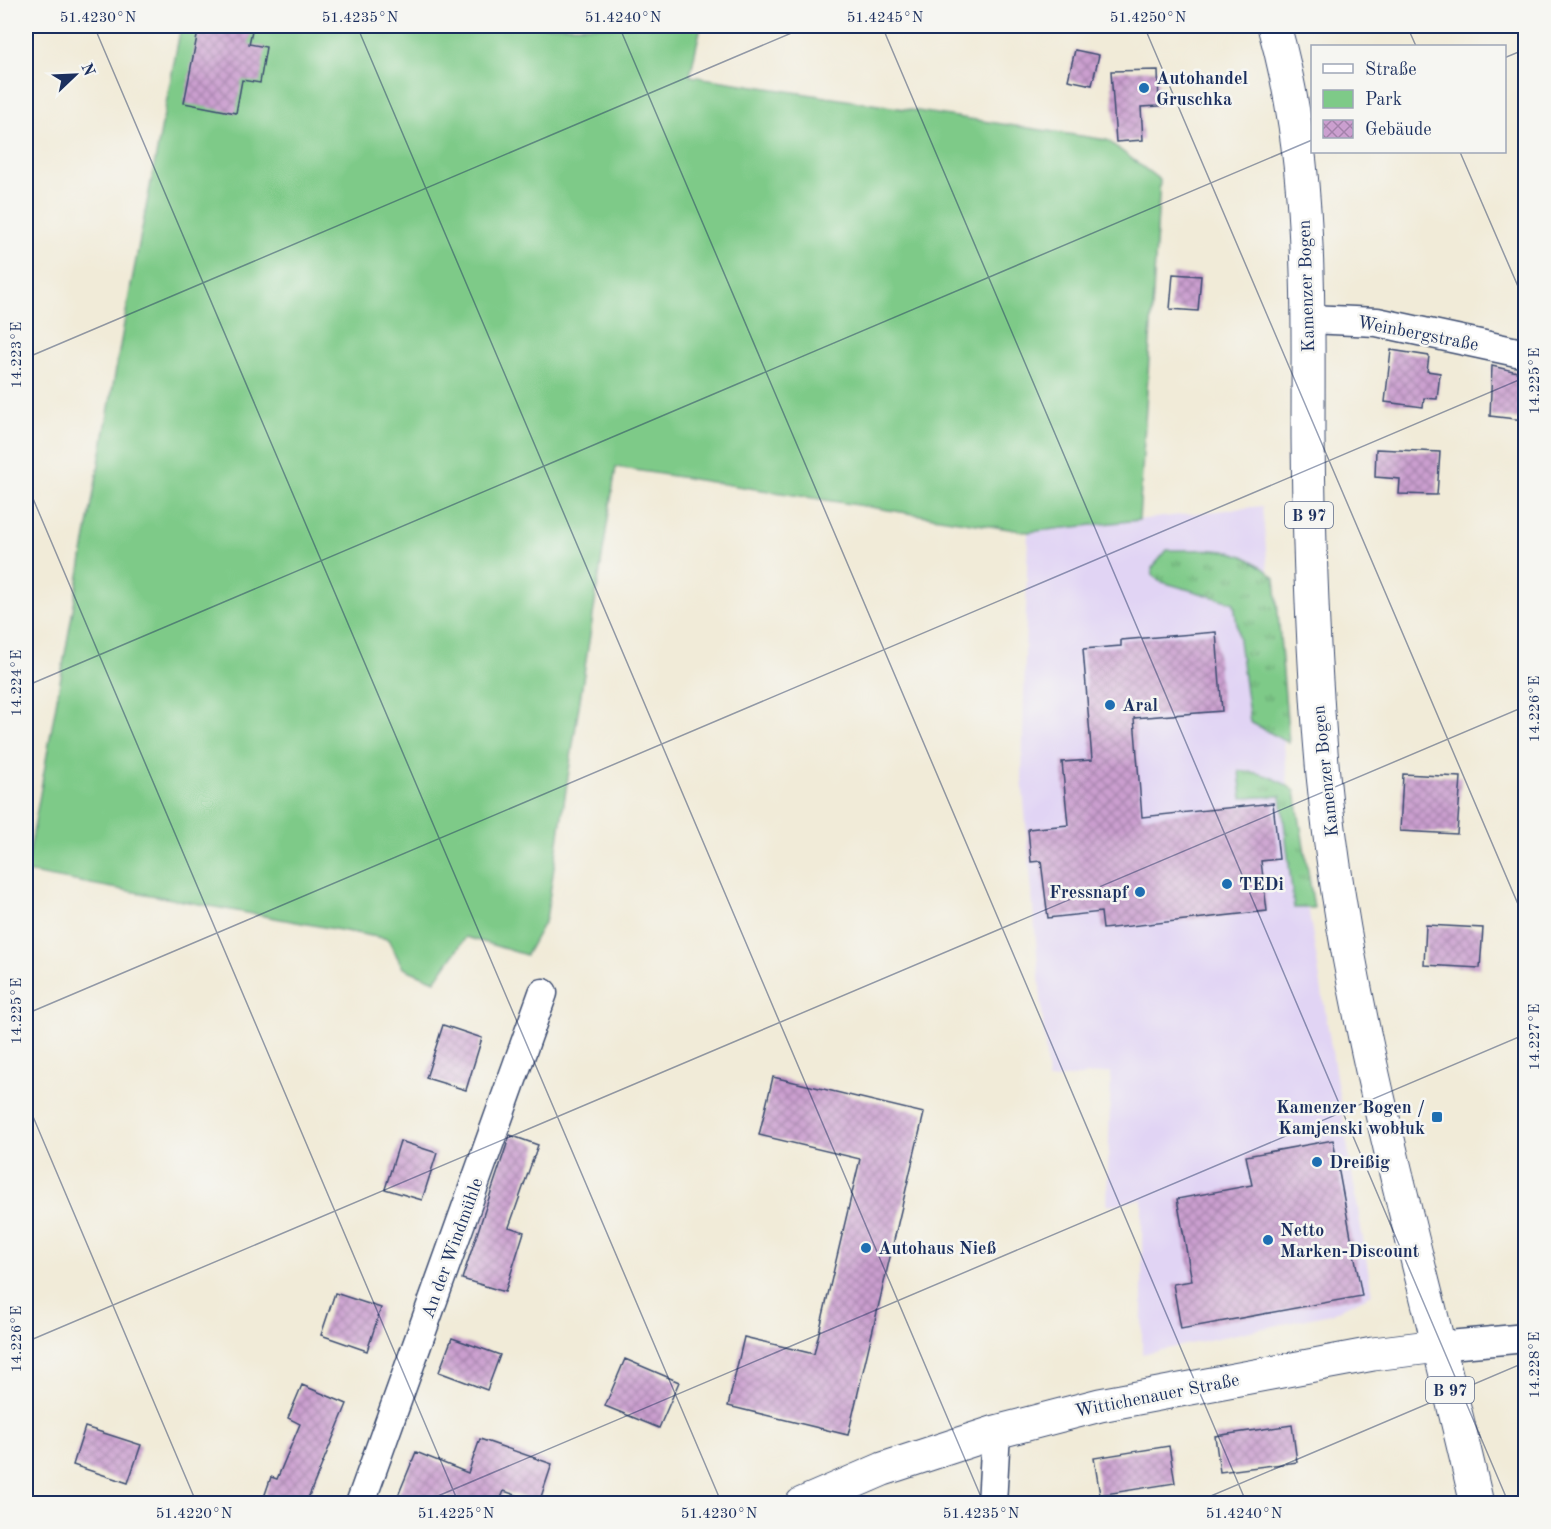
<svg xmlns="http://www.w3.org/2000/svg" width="1551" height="1529" font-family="'Old Standard TT',serif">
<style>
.built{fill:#e1d4f4}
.grass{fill:url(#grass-tufts);stroke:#4c7c73;stroke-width:1.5}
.green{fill:#7eca88;stroke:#4c7c73;stroke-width:1.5}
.building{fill:url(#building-cross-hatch)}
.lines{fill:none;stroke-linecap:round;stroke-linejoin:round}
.minor-casing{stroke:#3b4b70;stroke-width:31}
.secondary-casing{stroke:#3b4b70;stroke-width:35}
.primary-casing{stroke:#3b4b70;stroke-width:35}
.minor{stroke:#fff;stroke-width:28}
.secondary{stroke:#fff;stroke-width:33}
.primary{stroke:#fff;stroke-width:33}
.ticks{fill:none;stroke:#1b2f5e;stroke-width:1.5;stroke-opacity:0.45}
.poi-dot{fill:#1f6fb2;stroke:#f6f6f2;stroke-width:2}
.labels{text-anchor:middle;stroke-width:5;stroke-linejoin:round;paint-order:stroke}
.shield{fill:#f6f6f2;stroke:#5d6b8a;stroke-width:1.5}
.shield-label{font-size:16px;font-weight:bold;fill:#1b2f5e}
.poi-label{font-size:18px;font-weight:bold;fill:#1b2f5e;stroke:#f6f6f2;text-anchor:start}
.street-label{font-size:18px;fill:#1b2f5e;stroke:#f6f6f2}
.neatline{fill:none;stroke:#1b2f5e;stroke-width:2}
.ticks-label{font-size:15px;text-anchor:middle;fill:#1b2f5e}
</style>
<defs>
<pattern id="grass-tufts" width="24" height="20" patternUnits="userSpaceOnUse" patternTransform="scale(1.5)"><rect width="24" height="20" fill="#7eca88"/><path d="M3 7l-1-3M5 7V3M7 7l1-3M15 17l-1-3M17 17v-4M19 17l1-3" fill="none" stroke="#66a472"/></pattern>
<pattern id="building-cross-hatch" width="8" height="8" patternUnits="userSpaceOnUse" patternTransform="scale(1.5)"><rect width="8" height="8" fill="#cb9fcf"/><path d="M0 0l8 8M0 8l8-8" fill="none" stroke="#a482ab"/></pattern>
</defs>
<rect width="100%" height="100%" fill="#f6f6f2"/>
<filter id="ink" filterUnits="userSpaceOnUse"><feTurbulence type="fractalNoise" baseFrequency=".0167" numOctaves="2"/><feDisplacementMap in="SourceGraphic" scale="12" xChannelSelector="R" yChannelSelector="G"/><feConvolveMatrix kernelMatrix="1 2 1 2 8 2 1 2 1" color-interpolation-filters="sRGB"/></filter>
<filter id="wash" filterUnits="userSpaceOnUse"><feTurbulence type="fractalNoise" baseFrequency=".008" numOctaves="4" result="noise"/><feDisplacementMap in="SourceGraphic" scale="24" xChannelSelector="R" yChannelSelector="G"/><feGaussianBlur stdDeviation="1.35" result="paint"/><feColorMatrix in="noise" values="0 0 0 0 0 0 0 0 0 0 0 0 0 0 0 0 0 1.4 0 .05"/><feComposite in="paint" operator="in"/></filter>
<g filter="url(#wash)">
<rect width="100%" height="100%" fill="#f1ebd8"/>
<!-- built -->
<path class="built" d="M1262,506L1288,786L1372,1294L1330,1314L1142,1354V1199L1107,1206L1111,1072L1048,1080L1022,778L1028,532Z"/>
<!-- grass -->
<path class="grass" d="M1167,550C1215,551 1237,542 1275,578L1289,743L1250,722L1234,603L1159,581L1153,575L1152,568Z
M1239,771C1262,772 1277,778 1295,791L1314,908H1294L1281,796L1242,798Z"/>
<!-- green -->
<path class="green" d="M181,26H701L690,76L1107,140L1160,180L1139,520L1028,532L616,467L546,919L526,955L466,937L435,981L403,968L388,939L26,872L129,296Z"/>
<g id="blocks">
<!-- building -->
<path class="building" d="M199,26H253L249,44L266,47L260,83L242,80L236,113L184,103Z
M1075,50L1099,55L1092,85L1068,80Z
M1158,70L1159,106L1141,107L1143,140L1116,142L1111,71Z
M1173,274L1201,276L1198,311L1170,309Z
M1391,350L1429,356L1427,371L1440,373L1437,399L1424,398L1423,407L1385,402Z
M1492,366L1526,374L1524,420L1490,416Z
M1376,449L1440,452L1437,495L1399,494L1400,479L1375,477Z
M1216,632L1222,711L1134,718L1142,817L1273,803L1279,859L1261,861L1267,911L1103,929L1101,912L1048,918L1041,861L1031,862L1028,829L1068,825L1062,762L1092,760L1083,649L1121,646V640Z
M1403,774L1461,777L1457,834L1400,831Z
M1426,925L1483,928L1480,968L1424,965Z
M443,1025L482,1038L466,1090L426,1078Z
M773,1077L924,1113L848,1435L728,1406L744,1337L814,1354L860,1159L759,1135Z
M510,1135L538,1145L509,1227L524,1232L505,1292L462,1279Z
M1333,1140L1362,1296L1181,1329L1173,1284L1192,1281L1177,1199L1252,1185L1246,1156Z
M400,1141L437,1153L422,1200L385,1189Z
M335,1293L381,1308L367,1351L321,1335Z
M452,1338L500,1355L487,1390L439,1372Z
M625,1359L679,1382L659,1428L605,1406Z
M302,1385L347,1404L306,1503H262L271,1477L277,1479L300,1424L288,1418Z
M1292,1425L1297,1462L1220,1472L1215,1436Z
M85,1427L141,1445L128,1483L73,1465Z
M480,1439L552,1464L539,1503L504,1491L499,1503H467L446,1496L443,1503H395L416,1452L468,1473Z
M1169,1446L1175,1483L1100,1495L1094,1458Z"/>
</g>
</g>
<g filter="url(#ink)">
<use href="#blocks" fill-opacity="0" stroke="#3b4b70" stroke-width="1.5"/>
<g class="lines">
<defs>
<path id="minor" d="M1309,319L1377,322L1526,354
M1438,1346L1526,1338
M360,1504L543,993
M992,1504L996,1432"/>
<path id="secondary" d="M802,1504L883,1469L996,1432L1100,1405L1373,1354L1438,1346"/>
<path id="primary" d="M1274,26C1312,158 1308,300 1308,437C1309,549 1313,663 1323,775C1347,1023 1422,1262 1477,1504"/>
</defs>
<!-- minor casing -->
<use href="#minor" class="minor-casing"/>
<!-- secondary casing -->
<use href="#secondary" class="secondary-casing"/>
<!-- primary casing -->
<use href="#primary" class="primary-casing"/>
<!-- minor -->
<use href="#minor" class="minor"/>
<!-- secondary -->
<use href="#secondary" class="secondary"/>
<!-- primary -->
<use href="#primary" class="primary"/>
</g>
</g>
<!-- ticks -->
<path class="ticks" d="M94,26L722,1504M357,26L984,1504M619,26L1247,1504M882,26L1509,1504M1144,26L1526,923M1407,26L1416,46M26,30L35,26M1504,58L1526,49M1460,152L1526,305M26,358L808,26M26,482L459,1504M26,686L1312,140M26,1014L1526,377M26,1100L197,1504M26,1342L1526,706M419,1504L1526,1034M1192,1504L1526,1362"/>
<!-- markers -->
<g class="poi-dot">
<circle cx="1144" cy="88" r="6"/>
<circle cx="1110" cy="705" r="6"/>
<circle cx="1227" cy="884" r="6"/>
<circle cx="1140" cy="892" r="6"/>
<rect x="1431" y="1111" width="12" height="12" rx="3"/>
<circle cx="1317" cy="1162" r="6"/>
<circle cx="1268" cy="1240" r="6"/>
<circle cx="866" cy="1248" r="6"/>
</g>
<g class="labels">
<!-- shield labels -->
<g class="shield">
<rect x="1285" y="502" width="48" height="26" rx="4.5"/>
<rect x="1426" y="1377" width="48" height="26" rx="4.5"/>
</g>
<g class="shield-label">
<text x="1309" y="521">B 97</text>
<text x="1450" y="1396">B 97</text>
</g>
<!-- poi labels -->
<g class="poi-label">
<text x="1156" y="84">Autohandel<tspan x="1156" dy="21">Gruschka</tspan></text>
<text x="1122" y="711">Aral</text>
<text x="1239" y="890">TEDi</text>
<text x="1128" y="898" text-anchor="end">Fressnapf</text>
<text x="1425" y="1113" text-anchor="end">Kamenzer Bogen /<tspan x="1425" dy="21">Kamjenski wobłuk</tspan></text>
<text x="1329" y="1168">Dreißig</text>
<text x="1280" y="1236">Netto<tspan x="1280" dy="21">Marken-Discount</tspan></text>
<text x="878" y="1254">Autohaus Nieß</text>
</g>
<!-- street labels -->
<g class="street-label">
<text transform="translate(1306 286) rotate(-92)" y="6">Kamenzer Bogen</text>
<text transform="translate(1418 333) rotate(11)" y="6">Weinbergstraße</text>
<text transform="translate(1325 771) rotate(-96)" y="6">Kamenzer Bogen</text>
<text transform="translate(452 1248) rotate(-70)" y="6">An der Windmühle</text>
<text transform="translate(1157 1395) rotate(-11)" y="6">Wittichenauer Straße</text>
</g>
</g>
<!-- margin -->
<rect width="1551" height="1529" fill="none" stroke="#f6f6f2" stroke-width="66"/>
<!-- legend -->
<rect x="1311" y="45" width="195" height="108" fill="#f6f6f2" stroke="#9ea6b7" stroke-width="1.5"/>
<rect x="1323" y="64" width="30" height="9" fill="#ffffff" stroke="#9ea6b7" stroke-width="1.5"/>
<text x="1365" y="75" font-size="18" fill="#1b2f5e">Straße</text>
<rect x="1323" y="90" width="30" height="18" fill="#7eca88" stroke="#9ea6b7" stroke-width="1.5"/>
<text x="1365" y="105" font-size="18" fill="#1b2f5e">Park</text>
<rect x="1323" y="120" width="30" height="18" fill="url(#building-cross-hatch)" stroke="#9ea6b7" stroke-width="1.5"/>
<text x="1365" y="135" font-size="18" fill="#1b2f5e">Gebäude</text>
<!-- north arrow -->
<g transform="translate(75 75) rotate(67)" stroke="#f6f6f2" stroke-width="4.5" paint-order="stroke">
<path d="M0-4.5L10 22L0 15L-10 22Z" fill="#1b2f5e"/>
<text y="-9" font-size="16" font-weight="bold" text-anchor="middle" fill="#1b2f5e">N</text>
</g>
<rect x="33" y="33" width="1485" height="1463" class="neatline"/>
<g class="ticks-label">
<text x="98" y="22">51.4230°N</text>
<text x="360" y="22">51.4235°N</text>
<text x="623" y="22">51.4240°N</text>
<text x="885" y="22">51.4245°N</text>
<text x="1148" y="22">51.4250°N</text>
<text transform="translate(16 355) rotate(-90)" y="5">14.223°E</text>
<text transform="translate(1534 381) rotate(-90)" y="5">14.225°E</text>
<text transform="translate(16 683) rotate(-90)" y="5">14.224°E</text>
<text transform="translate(1534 709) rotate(-90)" y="5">14.226°E</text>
<text transform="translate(16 1011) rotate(-90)" y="5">14.225°E</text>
<text transform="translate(1534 1037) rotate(-90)" y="5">14.227°E</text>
<text transform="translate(16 1339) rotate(-90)" y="5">14.226°E</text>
<text transform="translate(1534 1365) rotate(-90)" y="5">14.228°E</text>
<text x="194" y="1518">51.4220°N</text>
<text x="456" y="1518">51.4225°N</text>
<text x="719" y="1518">51.4230°N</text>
<text x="981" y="1518">51.4235°N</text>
<text x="1244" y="1518">51.4240°N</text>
</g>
</svg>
